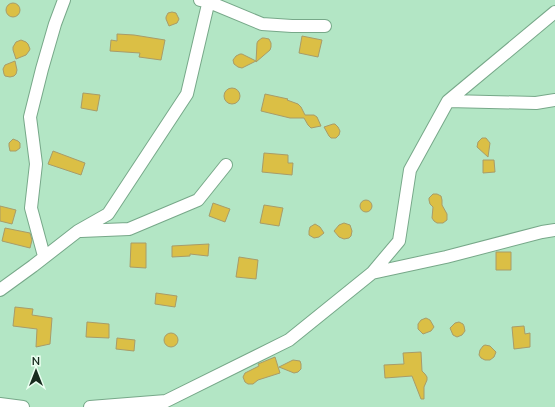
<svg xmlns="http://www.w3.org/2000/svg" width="555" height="407" font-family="Mulish,sans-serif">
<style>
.building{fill:#dbbf45;stroke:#a89c69}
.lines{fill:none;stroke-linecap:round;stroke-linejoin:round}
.minor-casing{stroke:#77a889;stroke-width:14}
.minor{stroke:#fff;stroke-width:12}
</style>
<rect width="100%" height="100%" fill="#b3e6c5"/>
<!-- building -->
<path class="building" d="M6 10a7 7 0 1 1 14 0a7 7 0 1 1-14 0Z
M172,12L176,13L179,19L177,23L169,26L166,19V17L168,13Z
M117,34L134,35L165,40L161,60L139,57L140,53L110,51L111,40L117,41Z
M302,36L322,40L318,57L299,53Z
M262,38H264L269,39L271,43V47L270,50L256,62L257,43L258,41Z
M21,40L26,42L28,44L30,49L29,51L26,55L16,59L13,50V47L16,42Z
M240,54H242L256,61L242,68L238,67L234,64L233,60L236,56Z
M15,61L17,70L16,74L14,76L10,77L5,76L4,74L3,69L5,65Z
M224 96a8 8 0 1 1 16 0a8 8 0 1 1-16 0Z
M83,93L100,95L97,111L81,108Z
M265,94L288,99L287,100L298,104L301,107L305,115H314L317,117L321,126L311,128L308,125L304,118H290L261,111Z
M333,124H335L338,127L340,131L339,135L336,138H331L329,136L324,127Z
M482,138H486L490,143L488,157L477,147L478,142Z
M13,139L18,141L20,143V148L16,151H10L9,146V143Z
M53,151L85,163L81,175L48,164Z
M264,153L288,155V163H293L292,175L262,172Z
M483,160H494L495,172L483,173Z
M433,194H437L441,196L442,200V205L447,214V220L443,223H437L434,221L432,218L433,207L430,204L429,200V198Z
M360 206a6 6 0 1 1 12 0a6 6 0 1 1-12 0Z
M213,203L230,209L225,222L209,216Z
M264,205L283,208L279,226L260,223Z
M0,206L16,210L12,224L0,221Z
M344,223L350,225L352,231L351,236L349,238L344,239L339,237L334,231L339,225Z
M315,224L320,227L324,233L319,237L314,238L309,235V231L310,227Z
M5,228L30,233L32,240L30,248L2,241Z
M131,243H146V268L130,267Z
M209,244L208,256L190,254V256L172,257V246Z
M496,252H511V270H496Z
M239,257L258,260L256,279L236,277Z
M156,293L177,296L175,307L155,304Z
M15,307L33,309L32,315L52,318L50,344L36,347L37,329L13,326Z
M426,318L430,320L434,327L431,331L423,334L418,329V324L421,320Z
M87,322L109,324V338L86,337Z
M459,322L463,324L464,326L465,331L462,335L457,337L453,335L450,328L455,323Z
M524,326L525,334L530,333V347L514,349L512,327Z
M164 340a7 7 0 1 1 14 0a7 7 0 1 1-14 0Z
M117,338L135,340L134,351L116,349Z
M485,345L490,346L496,352L494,357L490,360H485L481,358L479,355L480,350L483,346Z
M421,352L422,371L425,374L427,377V380L424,387V399H421L412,376L385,378L384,365L404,364L403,353Z
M275,357L280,373L258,380L253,384H248L245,382L243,377L245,373L259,366L258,364Z
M293,360L300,361L301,364V369L298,372L294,373L279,367Z"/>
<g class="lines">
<defs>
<path id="minor" d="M200,0L209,2L262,24L292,26H325
M448,101L536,103L555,100
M81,231L129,229L198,200L226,165
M44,256L31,208L36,164L30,117L42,69L55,24L64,0
M372,273L399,241L410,170L448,101L555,12
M0,290L33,266L78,231L108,214L187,94L209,0
M0,404L23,407
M90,407L166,401L289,340L372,273L446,257L542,232L555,230"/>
</defs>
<!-- minor casing -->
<use href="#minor" class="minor-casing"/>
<!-- minor -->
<use href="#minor" class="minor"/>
</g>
<!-- north arrow -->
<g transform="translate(36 371)" stroke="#ebfff1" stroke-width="3" paint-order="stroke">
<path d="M0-3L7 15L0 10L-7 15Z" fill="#182c1f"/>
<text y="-6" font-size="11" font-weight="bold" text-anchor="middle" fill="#182c1f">N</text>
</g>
</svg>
